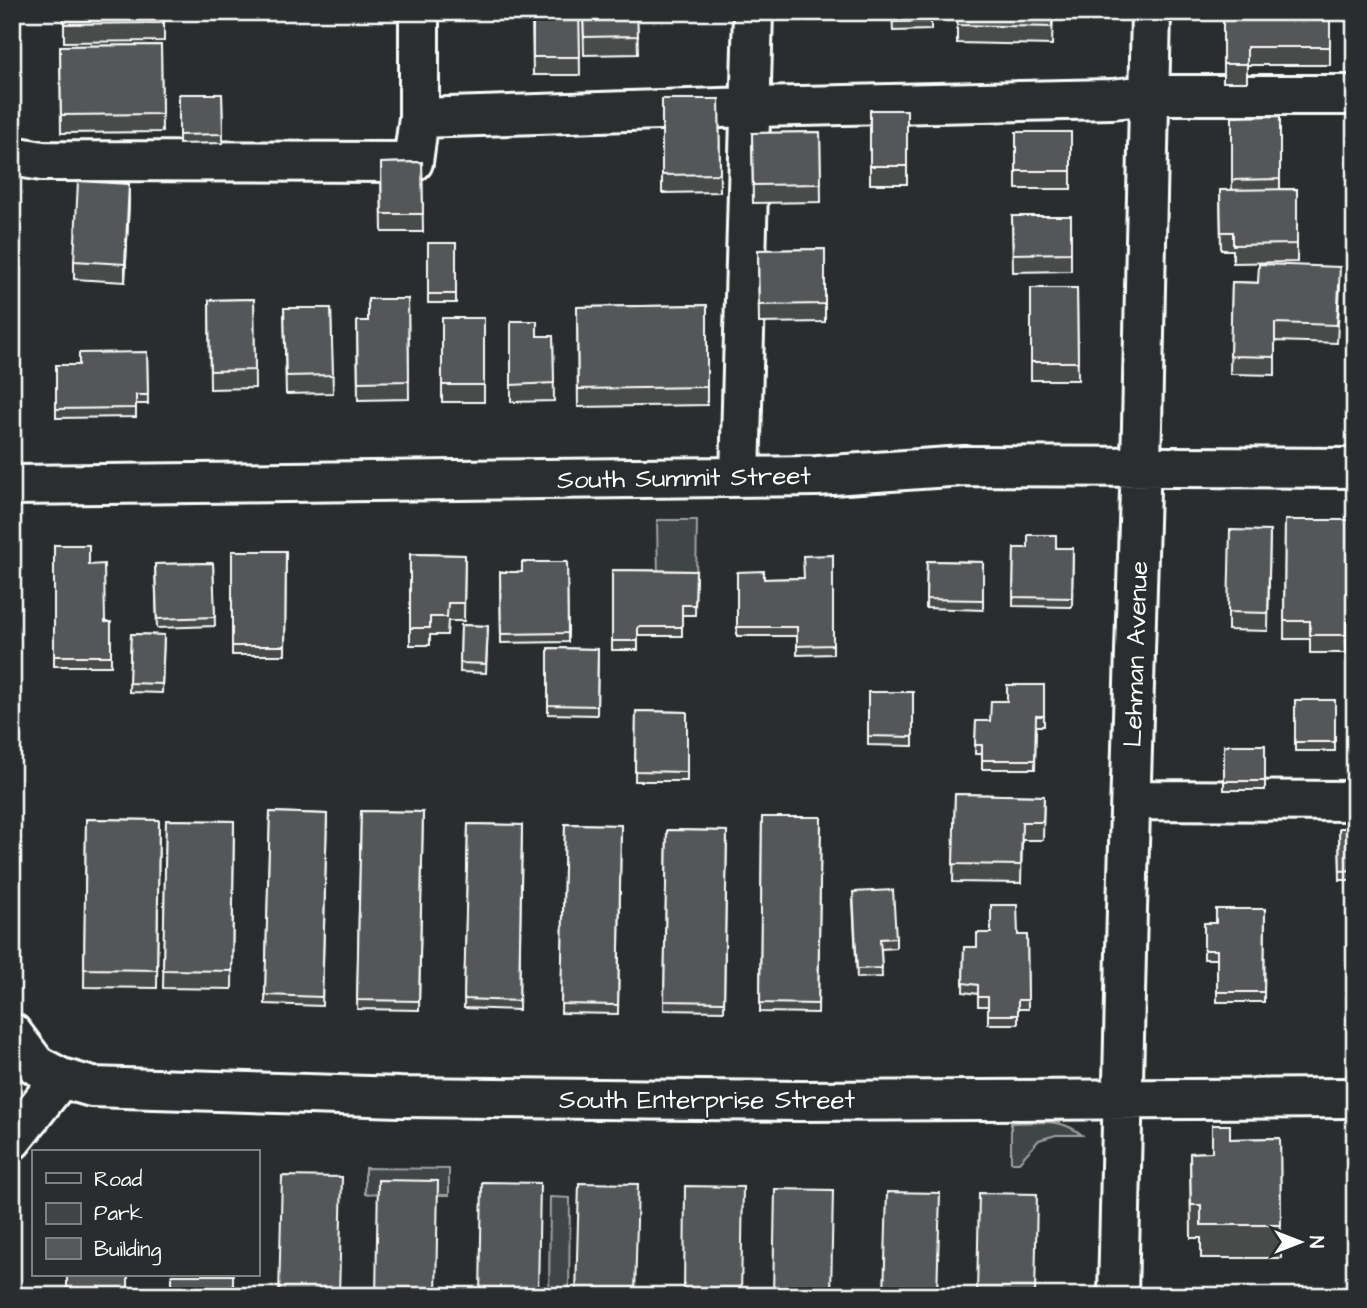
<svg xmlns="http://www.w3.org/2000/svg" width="1367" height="1308" font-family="'Architects Daughter',sans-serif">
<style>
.green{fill:#414445;stroke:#a0a2a2;stroke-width:2}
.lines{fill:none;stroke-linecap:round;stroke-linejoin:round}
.minor-casing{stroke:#fff;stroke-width:44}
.minor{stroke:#2a2d2e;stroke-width:38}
.wall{fill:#494b4c;stroke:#fff;stroke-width:2}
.shaded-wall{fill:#3c3d3e;stroke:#fff;stroke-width:2}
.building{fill:#555758;stroke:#fff;stroke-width:2}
.labels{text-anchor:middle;stroke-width:5;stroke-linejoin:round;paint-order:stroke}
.street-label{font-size:26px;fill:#fff;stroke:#2a2d2e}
</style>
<rect width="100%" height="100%" fill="#2a2d2e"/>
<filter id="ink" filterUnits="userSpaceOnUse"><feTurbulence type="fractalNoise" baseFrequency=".0143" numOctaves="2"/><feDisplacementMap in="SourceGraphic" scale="14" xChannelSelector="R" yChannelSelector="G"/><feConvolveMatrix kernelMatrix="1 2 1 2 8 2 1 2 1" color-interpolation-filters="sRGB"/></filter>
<g filter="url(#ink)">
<!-- green -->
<path class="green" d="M657,520H697L696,580L658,579Z
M1047,1122C1061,1123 1071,1126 1082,1135H1056L1039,1140L1019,1162H1011V1123Z
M365,1168L449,1169V1195H438L437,1190L365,1194Z
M550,1197L570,1198L569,1296H549Z"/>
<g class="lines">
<defs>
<path id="minor" d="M419,118L750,107L1112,99L1149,95H1355
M12,156L42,161L413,162L419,118V12
M740,476L753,12
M12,485L817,476L964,466L1355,468
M1131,800L1355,801
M12,1033L36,1065L61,1078L92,1087L400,1097L802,1101L1355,1098
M12,1140L61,1078
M1118,1296L1127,909L1142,426L1151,12"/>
</defs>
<!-- minor casing -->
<use href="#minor" class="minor-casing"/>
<!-- minor -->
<use href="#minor" class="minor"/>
</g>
<!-- wall -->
<path class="wall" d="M64,12H164V41L64,42Z
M532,12H579L580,75H533Z
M583,12H637L638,54L584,55Z
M892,12H931V30L893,31Z
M957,12H1053L1052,45L957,43Z
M1223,12H1330V65H1247V82H1223Z
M161,45L162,132L61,133L60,46Z
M179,94H222L223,143L179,144Z
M662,99H719L720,192L662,193Z
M870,110H907V184H870Z
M1280,116V189H1297V262L1233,263V250H1221L1220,190H1232V117Z
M820,132L821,202L753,203L752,133Z
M1016,132H1071V189H1016Z
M422,162L423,232H382L381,163Z
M129,202L125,282L74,279V261Z
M1012,216H1071V271L1013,272Z
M428,243H456V303H428Z
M825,249V322L759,323L758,250Z
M1232,282L1340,285L1337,343L1275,341V375L1230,374Z
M1031,288H1077L1078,380H1031Z
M254,299L255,388L210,389L209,300Z
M408,299L409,399L358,400L357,321H368Z
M707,305V405L578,407L577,307Z
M284,308H331L333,393L286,394Z
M442,318H484V402H442Z
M511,321L537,336H553L554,401L511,402Z
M147,352L148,404H136V417L56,418V365H79Z
M1285,520H1355V640H1346V653H1310V639H1284Z
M1270,531L1268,631L1228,630V612Z
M54,545L89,565L105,622H111V666H54Z
M1014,548H1073L1072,607L1013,606Z
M232,551H286L285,655H232Z
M410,554L465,555L464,621H448L447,635H430V645H410Z
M833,555V654L797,655V636H737V572L764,579L804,578Z
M927,561L983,562V610L926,608Z
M567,562L568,642L501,643L500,572H522Z
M213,563L215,626L157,628L155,564Z
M612,570L696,571L695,615H682V636H638V650H612Z
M461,625L488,626L486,673L460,672Z
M131,634L164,635L162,693L129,692Z
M548,648L598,649L597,715L548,714Z
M1044,685V726H1036L1035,769H982V754H975L976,721H990L1007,701Z
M868,692H913V746L868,745Z
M1295,700H1335V751H1295Z
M636,711L687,712V781H635Z
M1224,745H1265V790H1224Z
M955,794L1044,796L1043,840H1022L1021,883L953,882Z
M361,811L423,812L419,1010L357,1009Z
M270,812L327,814L322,1006L265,1004Z
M762,817H821L818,1013L760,1012Z
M86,819L159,820L157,988L84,987Z
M166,820L234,821L232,989L163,988Z
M468,824L522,825L519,1010L464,1008Z
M565,824L621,825L618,1014L561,1013Z
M1339,828H1355V880H1340Z
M667,830L727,831L724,1011L664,1010Z
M853,901L896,938V948L881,949L882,977L857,978Z
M1265,909L1264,1002H1217V959H1204V923H1216Z
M1018,935H1027L1028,1009H1018V1024H988V1006H978V994L963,992L964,947H977Z
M1280,1138L1281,1258H1201V1238H1191L1190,1153L1212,1152L1230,1139Z"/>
<!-- shaded-wall -->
<path class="shaded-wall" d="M129,184V202L125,282V264Z"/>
<!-- building -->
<path class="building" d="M64,12H164V23L64,24Z
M533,12H579L580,57H533Z
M583,12H637L638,36L584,37Z
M892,12H931V21L893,22Z
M957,12H1052V27L957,25Z
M1223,12H1330V47H1247V64H1223Z
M161,45L162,114L61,115L60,46Z
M179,94H222L223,134L179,135Z
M662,99H719L720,174L662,175Z
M870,110H907V166H870Z
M1280,116V179L1232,180V117Z
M820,132L821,184L753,185L752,133Z
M1016,132H1071V171H1016Z
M422,162L423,214H382L381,163Z
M78,181L129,184L125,264L74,261Z
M1297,189V244L1233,245V232H1221L1220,190Z
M1012,216H1071V253L1013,254Z
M428,243H456V294H428Z
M825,249V304L759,305L758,250Z
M1259,264L1340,267L1337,325L1275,323V357L1230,356L1232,282L1258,283Z
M1031,288H1077L1078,362H1031Z
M254,299L255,370L210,371L209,300Z
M368,299H408L409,381L358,382L357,321H368Z
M707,305V387L578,389L577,307Z
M284,308H331L333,375L286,376Z
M442,318H484V385H442Z
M511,321H537V336H553L554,383L511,385Z
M147,352L148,395H136V408L56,409V365H79V353Z
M1285,520H1355V622H1346V635H1310V621H1284Z
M1230,530L1270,531L1268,613L1228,612Z
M1028,535H1056V548H1073L1072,598L1013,597L1014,548H1028Z
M54,545H89V565L104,564L105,622H111V656H54Z
M232,551H286L285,646H232Z
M410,554L465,555L464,603H448L447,617H430V628H410Z
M833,555V645L797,646V627H737V572L764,571V579L804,578L803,556Z
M927,561L983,562V600L926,599Z
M522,562H567L568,633L501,634L500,572H522Z
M213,563L215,617L157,619L155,564Z
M612,570L696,571L695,605H682V627H638V641H612Z
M461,625L488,626L486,664L460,663Z
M131,634L164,635L162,684L129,683Z
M548,648L598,649L597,706L548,705Z
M1007,685H1044V716H1036L1035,760H982V745H975L976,721H990L991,701H1007Z
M868,692H913V737L868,736Z
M1295,700H1335V742H1295Z
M636,711L687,712V772L635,771Z
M1224,745H1265V781H1224Z
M955,794L1044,796L1043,822H1022L1021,865L953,864Z
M361,811L423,812L419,1001L357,1000Z
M270,812L327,814L322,997L265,995Z
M762,817H821L818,1004L760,1003Z
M86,819L159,820L157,970L84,969Z
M166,820L234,821L232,971L163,970Z
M468,824L522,825L519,1001L464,999Z
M565,824L621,825L618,1005L561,1004Z
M1339,828H1355V870L1340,871Z
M667,830L727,831L724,1002L664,1001Z
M893,890L896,938L880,939L882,968L857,969L853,892Z
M991,905H1017L1018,935H1027L1028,1000H1018V1015H988V997H978V985L963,983L964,947H977V933H991Z
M1216,909H1265L1264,992H1217V950H1204V923H1216Z
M1212,1125H1230V1139L1280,1138L1281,1225H1201V1205H1191L1190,1153L1212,1152Z
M282,1176L342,1177L339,1296H279Z
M378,1180L438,1181L436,1296H376Z
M482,1182L540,1183L538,1296H480Z
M579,1183L638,1184L635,1296H576Z
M685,1186L743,1187L741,1296H684Z
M775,1189L833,1190L831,1296H773Z
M887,1192L940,1193L937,1296H884Z
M979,1193L1037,1194L1035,1296H977Z
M1352,1265H1355V1296H1352Z
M67,1275H128V1296H67Z
M172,1275H233V1296H172Z"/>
</g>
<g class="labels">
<!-- street labels -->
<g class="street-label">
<text transform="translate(684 477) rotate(-1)" y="9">South Summit Street</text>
<text transform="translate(1135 654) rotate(-88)" y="9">Lehman Avenue</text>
<text x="707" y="1108">South Enterprise Street</text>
</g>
</g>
<!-- margin -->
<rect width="1367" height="1308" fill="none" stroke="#2a2d2e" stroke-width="42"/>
<rect x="21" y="21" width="1325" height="1266" fill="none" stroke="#fff" stroke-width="2.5" filter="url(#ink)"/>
<!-- legend -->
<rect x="32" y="1150" width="228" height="126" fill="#2a2d2e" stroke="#7f8182" stroke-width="2"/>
<rect x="46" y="1173" width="35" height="10" fill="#2a2d2e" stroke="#7f8182" stroke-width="2"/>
<text x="94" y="1186" font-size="21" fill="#ffffff">Road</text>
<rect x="46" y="1203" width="35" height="21" fill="#414445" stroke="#7f8182" stroke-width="2"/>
<text x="94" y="1220" font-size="21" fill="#ffffff">Park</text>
<rect x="46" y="1238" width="35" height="21" fill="#555758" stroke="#7f8182" stroke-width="2"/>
<text x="94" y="1256" font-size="21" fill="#ffffff">Building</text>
<!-- north arrow -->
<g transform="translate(1300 1242) rotate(90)" stroke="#2a2d2e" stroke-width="5" paint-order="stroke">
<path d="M0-5L12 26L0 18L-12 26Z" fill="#ffffff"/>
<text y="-10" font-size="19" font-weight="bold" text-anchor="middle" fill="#ffffff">N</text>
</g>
</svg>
